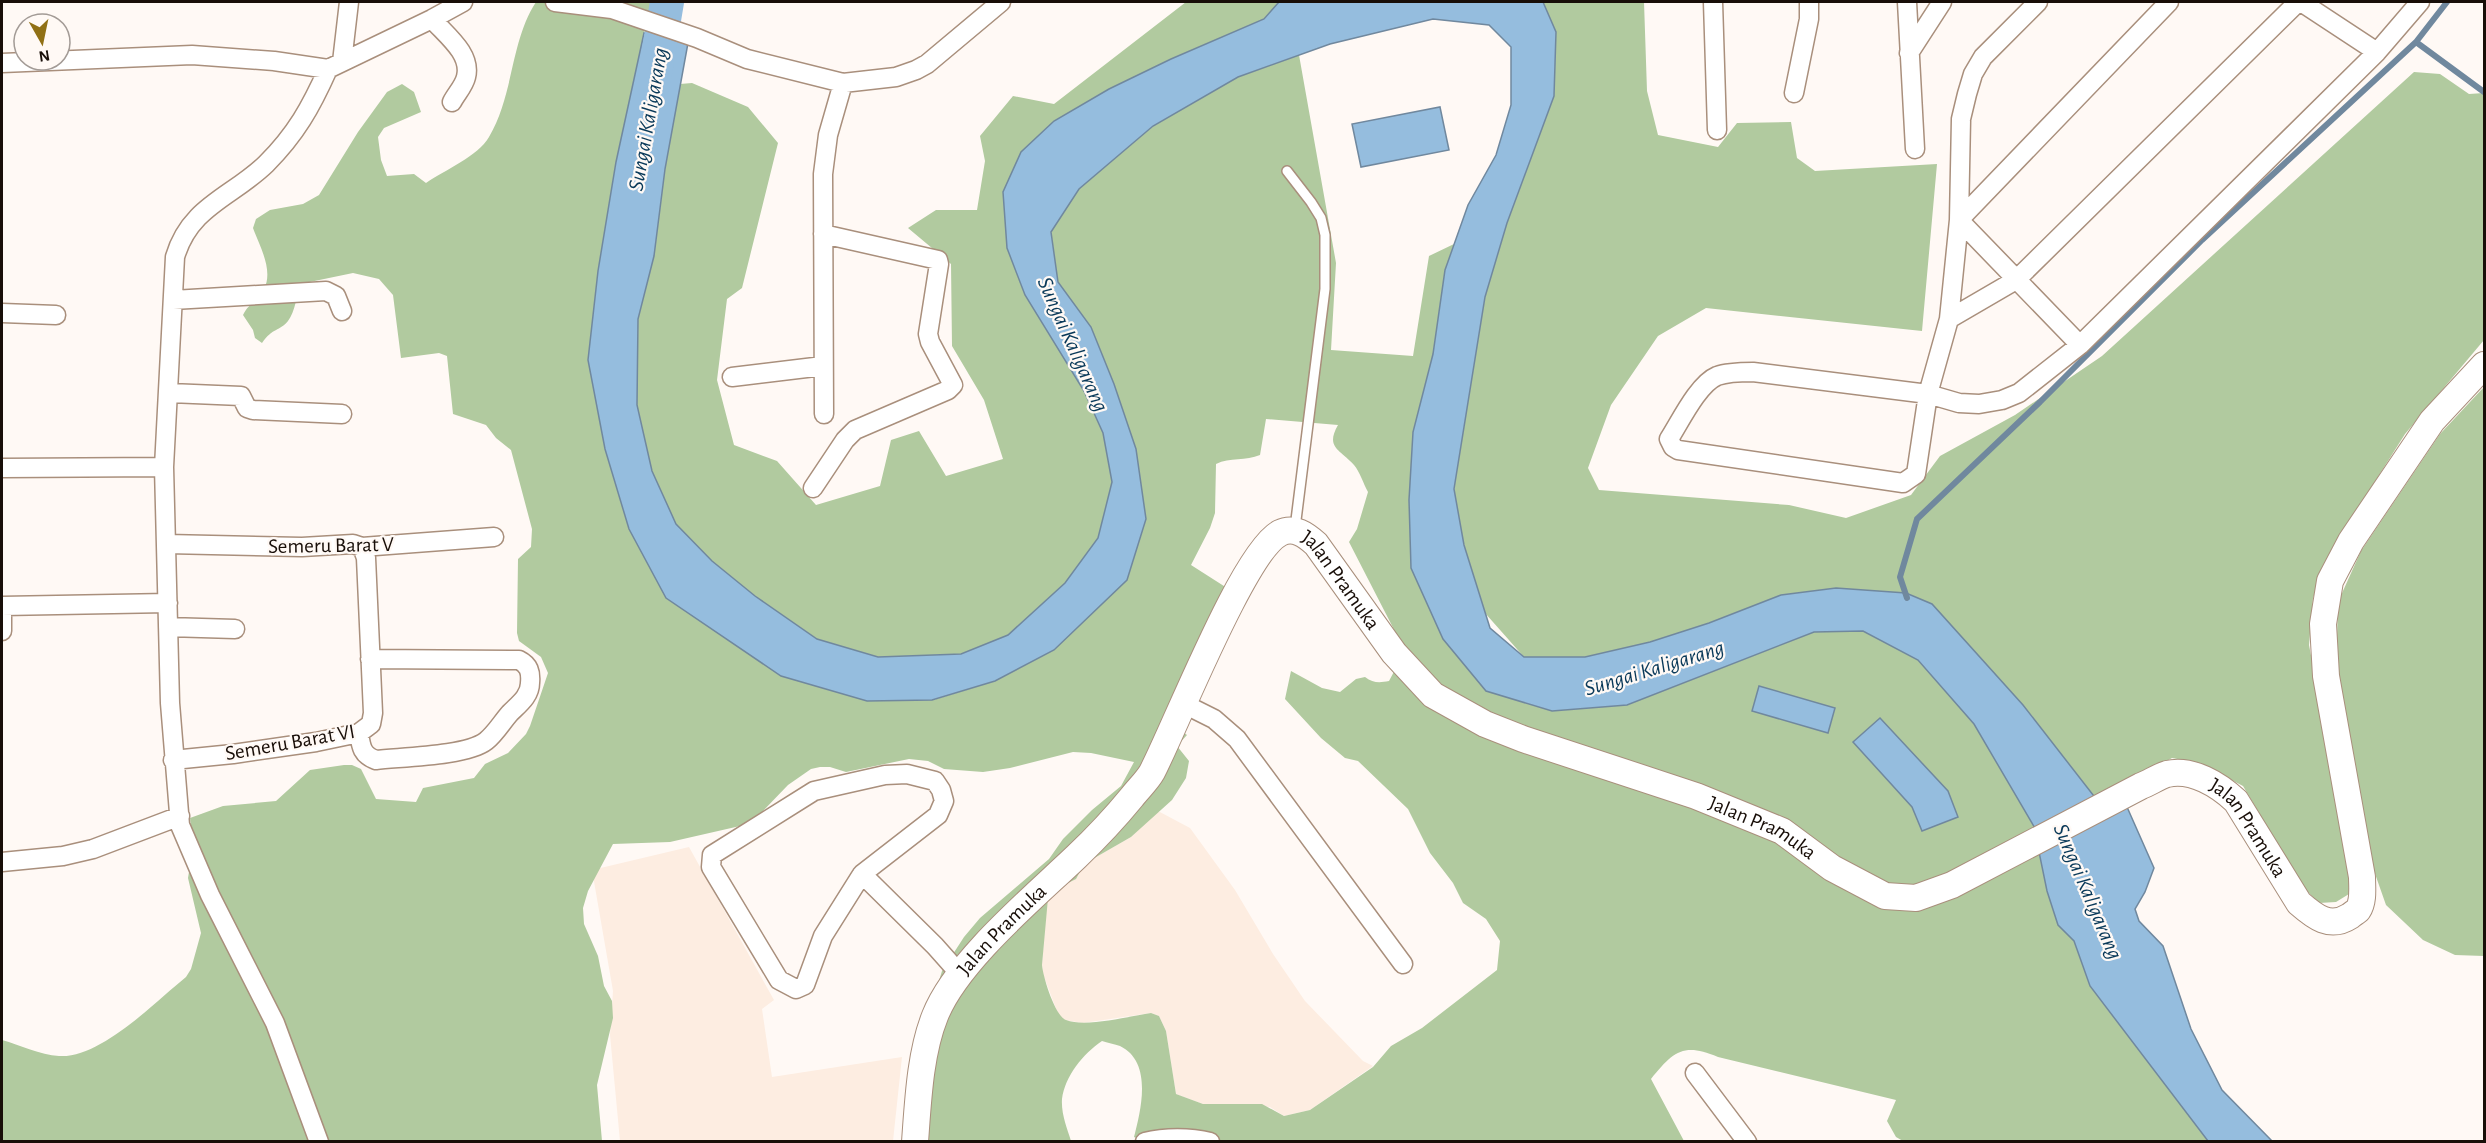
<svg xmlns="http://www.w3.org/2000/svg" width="2486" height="1143" font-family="'Alegreya Sans',sans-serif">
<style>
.industrial{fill:#fdede1}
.forest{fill:#b1ca9f;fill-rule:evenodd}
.water{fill:#95bdde;stroke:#70889e;stroke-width:1.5}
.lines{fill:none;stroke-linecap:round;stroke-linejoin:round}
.stream{stroke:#70889e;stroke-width:6}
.river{stroke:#95bdde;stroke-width:34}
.service-casing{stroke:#a98f7c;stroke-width:12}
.minor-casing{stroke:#a98f7c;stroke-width:21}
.secondary-casing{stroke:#a98f7c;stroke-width:28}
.service{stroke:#fff;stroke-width:9}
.minor{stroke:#fff;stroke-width:18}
.secondary{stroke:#fff;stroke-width:26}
.labels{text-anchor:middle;stroke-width:4.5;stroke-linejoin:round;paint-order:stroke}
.street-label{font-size:21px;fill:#180e08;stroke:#fff9f5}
.water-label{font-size:22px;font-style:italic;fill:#093959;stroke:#fff9f5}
</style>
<rect width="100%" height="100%" fill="#fff9f5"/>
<!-- industrial -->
<path class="industrial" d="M1158,811L1190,828L1235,890L1273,954L1305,1001L1363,1061L1373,1066L1310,1110L1284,1116L1270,1107L1203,1104L1176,1094L1166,1031L1159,1016L1151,1013L1083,1023L1064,1020L1058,1014L1043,974L1042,965L1047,898L1084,864L1131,837Z
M689,847L774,1000L762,1009L772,1077L902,1057L893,1141H620L610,1035L613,991L592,870Z"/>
<!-- forest -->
<path class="forest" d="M536,2H656L644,33L616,162L598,271L588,360L605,449L629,529L867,701L933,700L995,681L1054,650L1136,449L1114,384L1091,327L1058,282L1051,231L1079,189L1153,126L1238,77L1299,55L1336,263L1331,350L1413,356L1429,256L1454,244L1445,270L1433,354L1413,432L1409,500L1411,567L1443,639L1486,690L1552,711L1627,705L1814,632L1863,631L1918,660L1974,724L2036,830L2058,925L2074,941L2090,986L2208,1141H1903L1896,1137L1887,1121L1896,1100L1718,1057C1683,1042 1673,1052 1651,1079L1684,1141H1143L1134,1137C1141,1110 1153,1062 1120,1046C1115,1044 1107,1043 1102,1041C1083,1054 1065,1076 1062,1099C1061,1114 1067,1128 1071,1141H919L924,1029L942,971L964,937L980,918L1049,859L1063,839L1092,810L1121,786L1134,762L1091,753L1073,752L1010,768L983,772L944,769L928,761L909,759L846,772L830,767H820L811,769L788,785L762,812L740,826L670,842L613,844L588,891L583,908L584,924L598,956L604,986L612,1001L613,1018L597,1085L602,1141H2V1040C20,1045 40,1055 59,1056C100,1059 155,1002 186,977L191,969L201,933L188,878L193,848L190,818L223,806L276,801L310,770L344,765H352L361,769L376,799L416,802L423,788L474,778L485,764L508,753L526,734L530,726L548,673L541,657L519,641L517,633L518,559L531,547L532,529L511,450L496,438L486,425L453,414L447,356L439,353L401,358L393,295L379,279L353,273L300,284C297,295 295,312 288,321C280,331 272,328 262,343L255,338L253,330L243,315C248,304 259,299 264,289C274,270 259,245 253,228L256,219L270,210L303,204L319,195L358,132L387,92L402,84L414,92L421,112L384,128L378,137L381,160L387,176L414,174L426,183C445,170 478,156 489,137C514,95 510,42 536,2ZM1266,419L1338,425C1325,448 1340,449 1354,465C1360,472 1363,483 1368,492L1357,529L1349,542L1405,651L1389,681C1379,683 1373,683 1365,677L1356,679L1340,692L1322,688L1291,671L1285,699L1321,738L1345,758L1358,761L1408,809L1430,853L1453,883L1463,903L1486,919L1500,941L1497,970L1422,1028L1391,1046L1373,1067L1310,1110L1284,1116L1262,1104H1203L1176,1094L1166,1031L1159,1016L1151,1013C1129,1016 1086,1028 1066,1020C1055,1016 1043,977 1042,965L1048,898L1052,891L1076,879L1084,864L1131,837L1172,800L1186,778L1189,761L1177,746L1187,735L1165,719L1227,588L1191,565L1210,528L1215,513L1216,464C1230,457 1246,461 1260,455Z
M1186,2H1279L1264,19L1171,59L1109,89L1054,121L1007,248L1025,295L1084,391L1103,433L1112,482L1098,538L1065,583L1008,635L961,654L878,657L817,639L755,596L712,561L676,525L652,471L636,405L638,319L654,256L665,169L680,84L692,83L748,107L778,143L742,288L727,299L717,380L734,445L777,461L816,505L880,486L891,440L919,431L946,476L1003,459L984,400L952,346L951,264L908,228L936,210H977L985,161L980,136L1013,96L1054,104Z
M1543,2H1644L1647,91L1658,135L1718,147L1737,123L1791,122L1797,158L1815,171L1937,164L1922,331L1706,308L1658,336L1611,405L1588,468L1599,490L1789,505L1846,518L1911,495L1940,456L2015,415L2102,356L2414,72L2440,74L2469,94L2484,93V340L2405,434L2333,548L2313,598L2309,645L2347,844L2351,870L2349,894L2336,902L2319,903L2304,888L2243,786L2199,763L2172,758L2097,800L2023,705L1936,609L1836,588L1781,595L1709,623L1650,642L1585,657H1524L1485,613L1464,545L1454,489L1485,297L1507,223L1554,96L1556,32Z
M2484,387V956L2455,955L2423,940L2386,905L2367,851L2336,674L2338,602L2361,551L2440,434Z"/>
<!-- water -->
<path class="water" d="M1279,2H1543L1556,32L1554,96L1507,223L1485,297L1454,489L1464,545L1490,628L1524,657H1585L1650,642L1709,623L1781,595L1836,588L1906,593L1932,604L2023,705L2097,800L2036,830L1974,724L1918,660L1863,631L1814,632L1627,705L1552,711L1486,691L1443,639L1411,568L1409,500L1413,432L1433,354L1445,270L1468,205L1496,155L1511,105V47L1489,25L1433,19L1330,44L1238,77L1153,126L1079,189L1051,232L1058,282L1091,327L1114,384L1136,449L1146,519L1127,580L1054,650L995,681L932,700L867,701L781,676L666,598L629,529L605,449L588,360L598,271L616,162L644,33L688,43L665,169L654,256L638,319L637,405L652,471L676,524L712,561L755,596L817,639L878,657L961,654L1008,635L1065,583L1098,538L1112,482L1103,433L1084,391L1025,295L1007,248L1003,192L1021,152L1054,121L1109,89L1171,59L1264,19Z
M1440,107L1449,150L1361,167L1352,124Z
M1759,686L1835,708L1828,733L1752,711Z
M1880,718L1948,791L1958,817L1922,831L1912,807L1853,742Z
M2127,807L2154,868L2145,892L2135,909L2139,921L2163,946L2191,1029L2222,1090L2272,1141H2208L2090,986L2074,941L2058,925L2047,891L2039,852Z"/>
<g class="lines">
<!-- stream -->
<path class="stream" d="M2416,42L2447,2
M1907,598L1900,577L1917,519L2040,402L2202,240L2416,42L2484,92"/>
<!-- river -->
<path class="river" d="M653,85L667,2"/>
<defs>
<path id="service" d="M1287,171L1311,202L1321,218L1325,235V289L1295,528"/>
<path id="minor" d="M555,2L612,9L697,38L747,59L843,83L896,77L916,70L927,64L1001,2
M1713,2L1717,130
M1907,2L1915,149
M2038,2L1983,57L1973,74L1967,94L1961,119L1959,220L1949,319L1928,394L1916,474L1903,483L1678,450L1673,447L1669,439C1680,422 1698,384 1717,376C1728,372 1742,372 1753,372L1928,394L1959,403L1979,404L2002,400L2019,393L2080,345L2377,52
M2301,2L2377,52L2420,2
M432,19C446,35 472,54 466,77C464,86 456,94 452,102
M1909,53L1942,2
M342,62L349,2
M2,63L192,55L274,61L328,69L432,19L463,2
M1794,93L1809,19V2
M173,300L326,291L336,296L342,311
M2,313L56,315
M1949,319L2016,280L2298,2
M2080,345L1959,220L2169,2
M732,377L823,366
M170,393L241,396L247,408L253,410L342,414
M824,414L823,174L828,135L843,83
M2,468L164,467
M813,488L845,440L855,430L948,390L953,385L930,342L928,334L939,264L938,260L823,234
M167,544L302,547L353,544L362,547L494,537
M2,606L168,603
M168,627L235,629
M2,631V606
M1184,704L1214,719L1237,739L1403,964
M359,733C361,747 362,755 376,760C402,757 467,756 486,741C495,734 502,722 510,713C519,704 530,696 530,683C531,672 529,665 519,660L370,659
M173,760L233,754L316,742L359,733L371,724L373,713L366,558L362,547
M2,862L63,856L93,849L180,816
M862,874L938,815L944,801L941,790L935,781L907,774L885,775L814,791L712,855L711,867L779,980L796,989L805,985L823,936L862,874L935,946L959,973
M1695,1073L1747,1142
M319,1142L275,1023L210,895L180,825L170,703L164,467L175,257C190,206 232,197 266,164C296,134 311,107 328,69
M1145,1142C1165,1137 1190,1137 1210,1142"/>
<g id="secondary">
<path id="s1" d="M915,1142C918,1102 920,1053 935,1016C956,962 1033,898 1076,857C1096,838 1114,819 1132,797C1138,789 1147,781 1152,772C1175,728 1244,551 1280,533C1294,526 1306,535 1316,544L1394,653L1433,695L1485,724L1523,739L1696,796L1782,831L1832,868L1885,896L1916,898L1952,885L2141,786C2149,783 2158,777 2167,774C2192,768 2219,785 2236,801L2299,903C2315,917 2330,929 2350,916C2351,915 2357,911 2358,910C2364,901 2362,887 2362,877L2326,676L2323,624L2330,581L2351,541L2432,421L2484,365"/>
</g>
</defs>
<!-- service casing -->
<use href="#service" class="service-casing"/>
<!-- minor casing -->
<use href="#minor" class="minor-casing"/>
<!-- secondary casing -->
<use href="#secondary" class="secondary-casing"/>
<!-- service -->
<use href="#service" class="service"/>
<!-- minor -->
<use href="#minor" class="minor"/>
<!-- secondary -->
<use href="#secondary" class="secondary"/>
</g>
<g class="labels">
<!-- street labels -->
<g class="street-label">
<text transform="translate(331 545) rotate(-1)" y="7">Semeru Barat V</text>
<text dy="7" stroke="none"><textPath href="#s1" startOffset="813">Jalan Pramuka</textPath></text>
<text transform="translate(290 742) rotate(-10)" y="7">Semeru Barat VI</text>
<text dy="7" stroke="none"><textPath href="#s1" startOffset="1317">Jalan Pramuka</textPath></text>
<text dy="7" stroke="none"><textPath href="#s1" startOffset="1875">Jalan Pramuka</textPath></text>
<text dy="7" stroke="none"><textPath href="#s1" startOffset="238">Jalan Pramuka</textPath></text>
</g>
<!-- water labels -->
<g class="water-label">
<text transform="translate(647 119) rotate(-80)" y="8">Sungai Kaligarang</text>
<text transform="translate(1074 344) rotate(66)" y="8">Sungai Kaligarang</text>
<text transform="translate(1654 667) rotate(-17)" y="8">Sungai Kaligarang</text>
<text transform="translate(2089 891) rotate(67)" y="8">Sungai Kaligarang</text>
</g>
</g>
<!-- border -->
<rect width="2486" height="1143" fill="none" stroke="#180e08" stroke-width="6"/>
<!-- north arrow -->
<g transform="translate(42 42) rotate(171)"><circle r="28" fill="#fff9f5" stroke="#a39b96" stroke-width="1.5"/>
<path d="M0-4.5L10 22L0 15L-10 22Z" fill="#907015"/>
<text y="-9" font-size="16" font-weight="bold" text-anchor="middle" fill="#180e08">N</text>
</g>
</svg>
